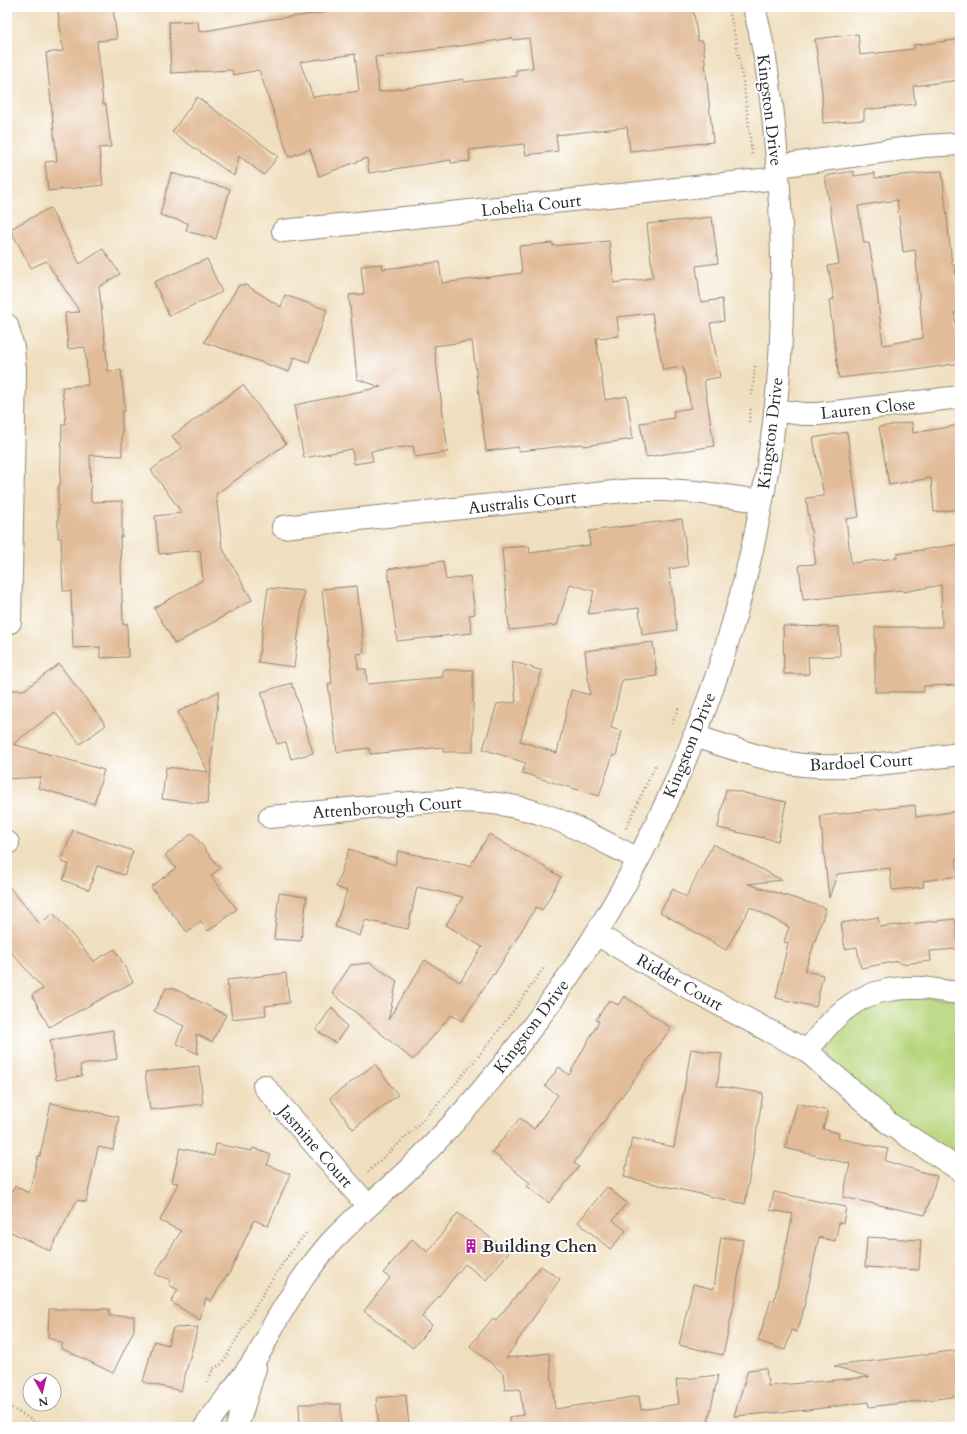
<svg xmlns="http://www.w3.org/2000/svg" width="967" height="1434" font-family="Cardo,serif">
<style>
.green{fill:#b7d57c;stroke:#718054}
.building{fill:#e2bb98;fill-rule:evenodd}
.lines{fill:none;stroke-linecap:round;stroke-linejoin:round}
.minor-casing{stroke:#8e8575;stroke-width:24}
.path{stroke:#8e8575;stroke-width:2.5;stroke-dasharray:1 3;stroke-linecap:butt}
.minor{stroke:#fff;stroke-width:22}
.labels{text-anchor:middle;stroke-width:4;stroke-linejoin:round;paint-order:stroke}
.street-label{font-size:17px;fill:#2b2b2b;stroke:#fff}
.poi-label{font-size:17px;font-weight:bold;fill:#2b2b2b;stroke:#fff;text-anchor:start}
</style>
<rect width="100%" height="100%" fill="#fff"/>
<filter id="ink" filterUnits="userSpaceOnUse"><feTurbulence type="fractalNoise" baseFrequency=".025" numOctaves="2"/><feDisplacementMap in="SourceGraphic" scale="8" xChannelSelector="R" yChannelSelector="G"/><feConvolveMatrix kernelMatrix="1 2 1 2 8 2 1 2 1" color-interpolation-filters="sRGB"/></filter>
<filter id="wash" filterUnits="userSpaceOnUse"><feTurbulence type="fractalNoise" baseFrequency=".012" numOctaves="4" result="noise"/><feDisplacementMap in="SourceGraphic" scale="16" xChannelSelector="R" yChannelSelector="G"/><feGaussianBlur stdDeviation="0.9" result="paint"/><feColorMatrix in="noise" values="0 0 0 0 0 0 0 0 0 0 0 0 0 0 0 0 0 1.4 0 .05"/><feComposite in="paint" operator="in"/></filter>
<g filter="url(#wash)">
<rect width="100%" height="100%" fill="#f0dfbf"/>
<!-- green -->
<path class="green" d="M898,994L960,1000V1161L896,1121L847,1078L833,1059L830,1048V1040L856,1009Z"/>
<g id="blocks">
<!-- building -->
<path class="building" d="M101,7H113L117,39L97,41L103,104H106L111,147L99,148L103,185L48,191L45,162L57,161L46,53L63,51L58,12Z
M346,7H359V9L379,7H693L698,41H703L713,142L630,151L627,127L556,135L558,151L526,155L524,144L469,150L470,161L451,163V160L369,173L367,158L319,176L310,149L289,157L259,70L233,75L232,70L171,73L169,22L198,21L199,32L271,19L325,13V10ZM512,38L513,40L529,38L533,68L516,70L517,76L464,82V79L379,92L375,57L460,46ZM355,54L359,91L313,97L300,62Z
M858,34L860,55L914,49V45L957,40L960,62V80L913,86L915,104L864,110V120L823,123L822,91L815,39Z
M197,97L278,156L264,175L239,156L234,176L172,132Z
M854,171V176L875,173V178L942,171L952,265H955L959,312L954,313L960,348V363L916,370V369L839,378L829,300L834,299L828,266L839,264L825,176ZM897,200L903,252L915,250L923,338L883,345L876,283L869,243H864L858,206Z
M171,173L230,189L216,239L186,231L188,223L160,215Z
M50,208L80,264L103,249L120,274L99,287L108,371L121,370L125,411H122V456L90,455L91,502L122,501V537H120L123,625L127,623L128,657L100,658V647L73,648L71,591H63L61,538H58V486H60L62,424H66L62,387L88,385L85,347L68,349L65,313L80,312L46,261L31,268L10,229Z
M712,217L718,263L696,266L701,302L722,299L724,321L710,323L720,377L704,380L714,446L646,457L640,423L674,418L673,411L691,408L683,367L663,370L652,313L617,317L619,336L596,338L605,400L627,396L633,439L583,446V444L519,451L518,447L486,451L472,341L434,346L448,452L415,457L413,446L371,451L373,461L354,464L352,449L304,458L295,412V405L381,387L357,379L349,295L364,294L361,266L382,264L383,269L439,262L442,283L522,273L519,246L553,243V246L609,241L614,283L653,278L647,224Z
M207,259L222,292L169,316L154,282Z
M239,285H246L281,307L285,295L327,310L309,362L294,357L289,372L204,342Z
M243,385L286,444L216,494L222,547L252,600L175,644L154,608L203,580L200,550L159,554L155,516L182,513L151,470L182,448L172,436Z
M912,422L913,433L960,425V509L934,512L931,478L889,485L879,427Z
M847,432L859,517L846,519L851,563L897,558V554L960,544V685L924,686V692H875V627H942L941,585L903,592L902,590L803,600L799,565L816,564L806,498L824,496L813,438Z
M682,519L688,566L669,569L677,630L642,635L639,608L588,614L594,591L570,584L557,625L509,630L502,548L529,546L530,553L590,545L589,531Z
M443,561L446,580L470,576L475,614L469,615L472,633L397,641L388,569Z
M357,586L364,653L357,654L358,669H366L367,684L443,677V670H473V752H443V747L370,754L369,748L337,752L328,684L332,683L322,589Z
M268,588L304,591L294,667L258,662Z
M783,626L839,627L840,656L808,657L809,674H784Z
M653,642L657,676L622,680L611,728L622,731L616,756L613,755L599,796L522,773L526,763L483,749L497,704L516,702L512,661L542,671L520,741L557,753L571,690L590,695L585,651Z
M59,664L106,725L80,744L55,712L13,744L104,770L94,804L38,788L41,777L7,779V690H24Z
M292,683V688H294L313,753L291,759L286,742L277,744L261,692Z
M219,691L207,804L162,799L166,767L208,772L178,712Z
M726,789L786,802L778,841L718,828Z
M915,805L916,817L960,811V858H956L958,876L923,881L924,887L892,890L890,868L837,874L829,898L820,816Z
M73,830L133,851L124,875L97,866L89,890L63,880L69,864L61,862Z
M192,833L220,868L211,876L237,909L208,931L201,921L187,932L151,887L176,868L165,855Z
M489,834L561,877L542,910L536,907L494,975L493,974L462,1021L451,1015L413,1060L332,993L351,965L370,963L397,981L388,1020L425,960L460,982L482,947L446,925L463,897L417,887L408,929L365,920L360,936L335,927L347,891L336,887L349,849L395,865L398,851L470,866Z
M713,844L782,880L748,884L826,908L805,971L823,975L816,1007L776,998L788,943L784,942L789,927L750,907L726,950L660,912L673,889L686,897Z
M7,884L40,924L53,913L94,961L115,949L133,982L49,1027L32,995L43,989L7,947Z
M279,893L307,897L301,941L274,939Z
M878,917L880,927L955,919L958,949L930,951L931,961L900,964L899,961L861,968L857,947L845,949L841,923Z
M286,973L289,1003L265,1006L266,1015L232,1019L227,980Z
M166,988H173L226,1015L212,1042L196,1034L198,1054L176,1043L184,1026L154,1011Z
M624,996L671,1028L574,1163L579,1167L549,1203L527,1186L530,1183L492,1152L520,1118L534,1129L558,1095L545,1086L559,1067L569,1075L599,1021L596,1020L609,1000L618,1005Z
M332,1007L347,1027L335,1043L316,1030Z
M113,1030L117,1059L80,1065L82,1076L56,1080L50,1040Z
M691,1049L722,1054L717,1086L763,1093L745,1204L624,1177L632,1138L674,1147Z
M375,1064L398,1095L353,1129L330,1098Z
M199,1066L203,1104L150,1110L145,1072Z
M51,1103L119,1117L113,1150L98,1147L86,1202L77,1200L50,1251L7,1230V1200L15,1186L29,1193L38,1156H40Z
M797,1103L828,1111L823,1129L839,1133L838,1138L888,1149L885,1161L937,1176L925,1215L843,1197L850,1164L785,1148Z
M216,1144L252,1151L253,1148L271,1155L267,1165L290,1174L268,1226L254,1220L228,1276L227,1275L211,1301L206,1298L200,1320L171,1302L178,1290L169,1285L170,1280L155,1274L181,1231L160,1221L178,1183L172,1182L180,1148L214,1156Z
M607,1187L627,1203L613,1220L626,1231L610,1249L578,1222Z
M774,1192L846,1207L843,1223L839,1222L835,1241L819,1237L802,1316L797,1332L792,1330L785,1350L758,1341L771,1300L774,1301L793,1214L770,1210Z
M458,1213L509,1252L486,1280L465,1264L422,1317L432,1325L413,1348L364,1311L390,1278L383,1273L412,1239L428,1252Z
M721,1237L743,1240L735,1299L723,1355L679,1345L693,1284L714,1289Z
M867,1237L921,1240L919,1270L865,1267Z
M541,1266L560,1279L506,1358L549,1353L555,1409L639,1396L641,1410L679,1404L676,1380L718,1375L708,1423L678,1427H510L509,1417L523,1415L520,1389L505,1390L503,1373L470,1346L493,1318L496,1320Z
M49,1309H109V1316H134V1330L113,1373L61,1348L63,1344L48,1337Z
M198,1327L181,1391L143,1382L154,1341L168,1345L173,1328Z
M960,1350V1396L869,1407L868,1402L808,1410L734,1416L748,1370L766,1368L768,1386L869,1377L834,1366Z
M406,1395L409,1427H379L376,1398Z
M299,1404H341V1427H300Z"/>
</g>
</g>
<g filter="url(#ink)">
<use href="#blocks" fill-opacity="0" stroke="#8e8575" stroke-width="1"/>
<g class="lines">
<defs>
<path id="minor" d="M778,166L924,146L960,144
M283,231L778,178
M7,325L13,348L15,371L10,622
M775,410L803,414H818L960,397
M283,527L633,490H665L696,492L761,501
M694,736C730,747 766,761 803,765C855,770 908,760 960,754
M270,817C303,814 336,810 370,807C427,801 486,795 542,814C575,825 606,843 638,859
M7,843H8
M596,934L694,991L807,1051L891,1125L960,1170
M807,1051C820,1035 833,1017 851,1005C869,991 898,987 921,988C934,989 947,992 960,993
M264,1086L368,1206
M205,1427C222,1403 241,1380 257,1356C265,1345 269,1332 276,1321C292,1293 310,1266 331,1242C362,1209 399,1181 430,1148C474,1102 515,1052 552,1000C675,828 751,622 775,414C783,345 784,275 780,205C776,140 771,71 754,7
M237,1427L255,1368"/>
</defs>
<!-- minor casing -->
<use href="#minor" class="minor-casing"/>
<!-- path -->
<path class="path" d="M728,7C741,56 747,107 752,157
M752,395L755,366
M749,422L751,408
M672,724L679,706
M626,828L656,764
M368,1172C383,1157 399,1144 413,1130C463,1079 507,1022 547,963
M207,1383L213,1369L222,1364C249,1319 273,1271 308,1231
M7,1402L10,1407L44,1427"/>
<!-- minor -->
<use href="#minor" class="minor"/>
</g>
</g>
<!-- icons -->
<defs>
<symbol id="building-bare" viewBox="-9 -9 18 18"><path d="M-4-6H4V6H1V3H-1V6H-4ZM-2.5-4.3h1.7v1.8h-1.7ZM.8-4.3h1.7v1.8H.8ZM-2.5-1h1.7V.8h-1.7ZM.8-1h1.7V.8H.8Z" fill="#b5179e" stroke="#fff" stroke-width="2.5" paint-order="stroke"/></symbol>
</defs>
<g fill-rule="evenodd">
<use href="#building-bare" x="461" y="1236" width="20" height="20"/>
</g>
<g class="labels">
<!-- street labels -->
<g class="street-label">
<text transform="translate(770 110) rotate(83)" y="6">Kingston Drive</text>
<text transform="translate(531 205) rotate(-6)" y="6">Lobelia Court</text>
<text transform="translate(868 408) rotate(-6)" y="6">Lauren Close</text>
<text transform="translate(770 433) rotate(-83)" y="6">Kingston Drive</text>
<text transform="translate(522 502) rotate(-6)" y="6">Australis Court</text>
<text transform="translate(689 745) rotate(-68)" y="6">Kingston Drive</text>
<text transform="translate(861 762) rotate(-3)" y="6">Bardoel Court</text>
<text transform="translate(387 807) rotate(-4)" y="6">Attenborough Court</text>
<text transform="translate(680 982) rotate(30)" y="6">Ridder Court</text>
<text transform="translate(531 1026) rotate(-53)" y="6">Kingston Drive</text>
<text transform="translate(316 1146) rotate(49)" y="6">Jasmine Court</text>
</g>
<!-- poi labels -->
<g class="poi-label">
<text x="482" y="1252">Building Chen</text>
</g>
</g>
<!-- margin -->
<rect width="967" height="1434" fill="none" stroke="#fff" stroke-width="24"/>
<!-- north arrow -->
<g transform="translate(42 1392) rotate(172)"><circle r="19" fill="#ffffff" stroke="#aaaaaa"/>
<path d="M0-3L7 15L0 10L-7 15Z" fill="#b5179e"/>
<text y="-6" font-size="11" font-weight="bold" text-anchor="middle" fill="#2b2b2b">N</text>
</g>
</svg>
